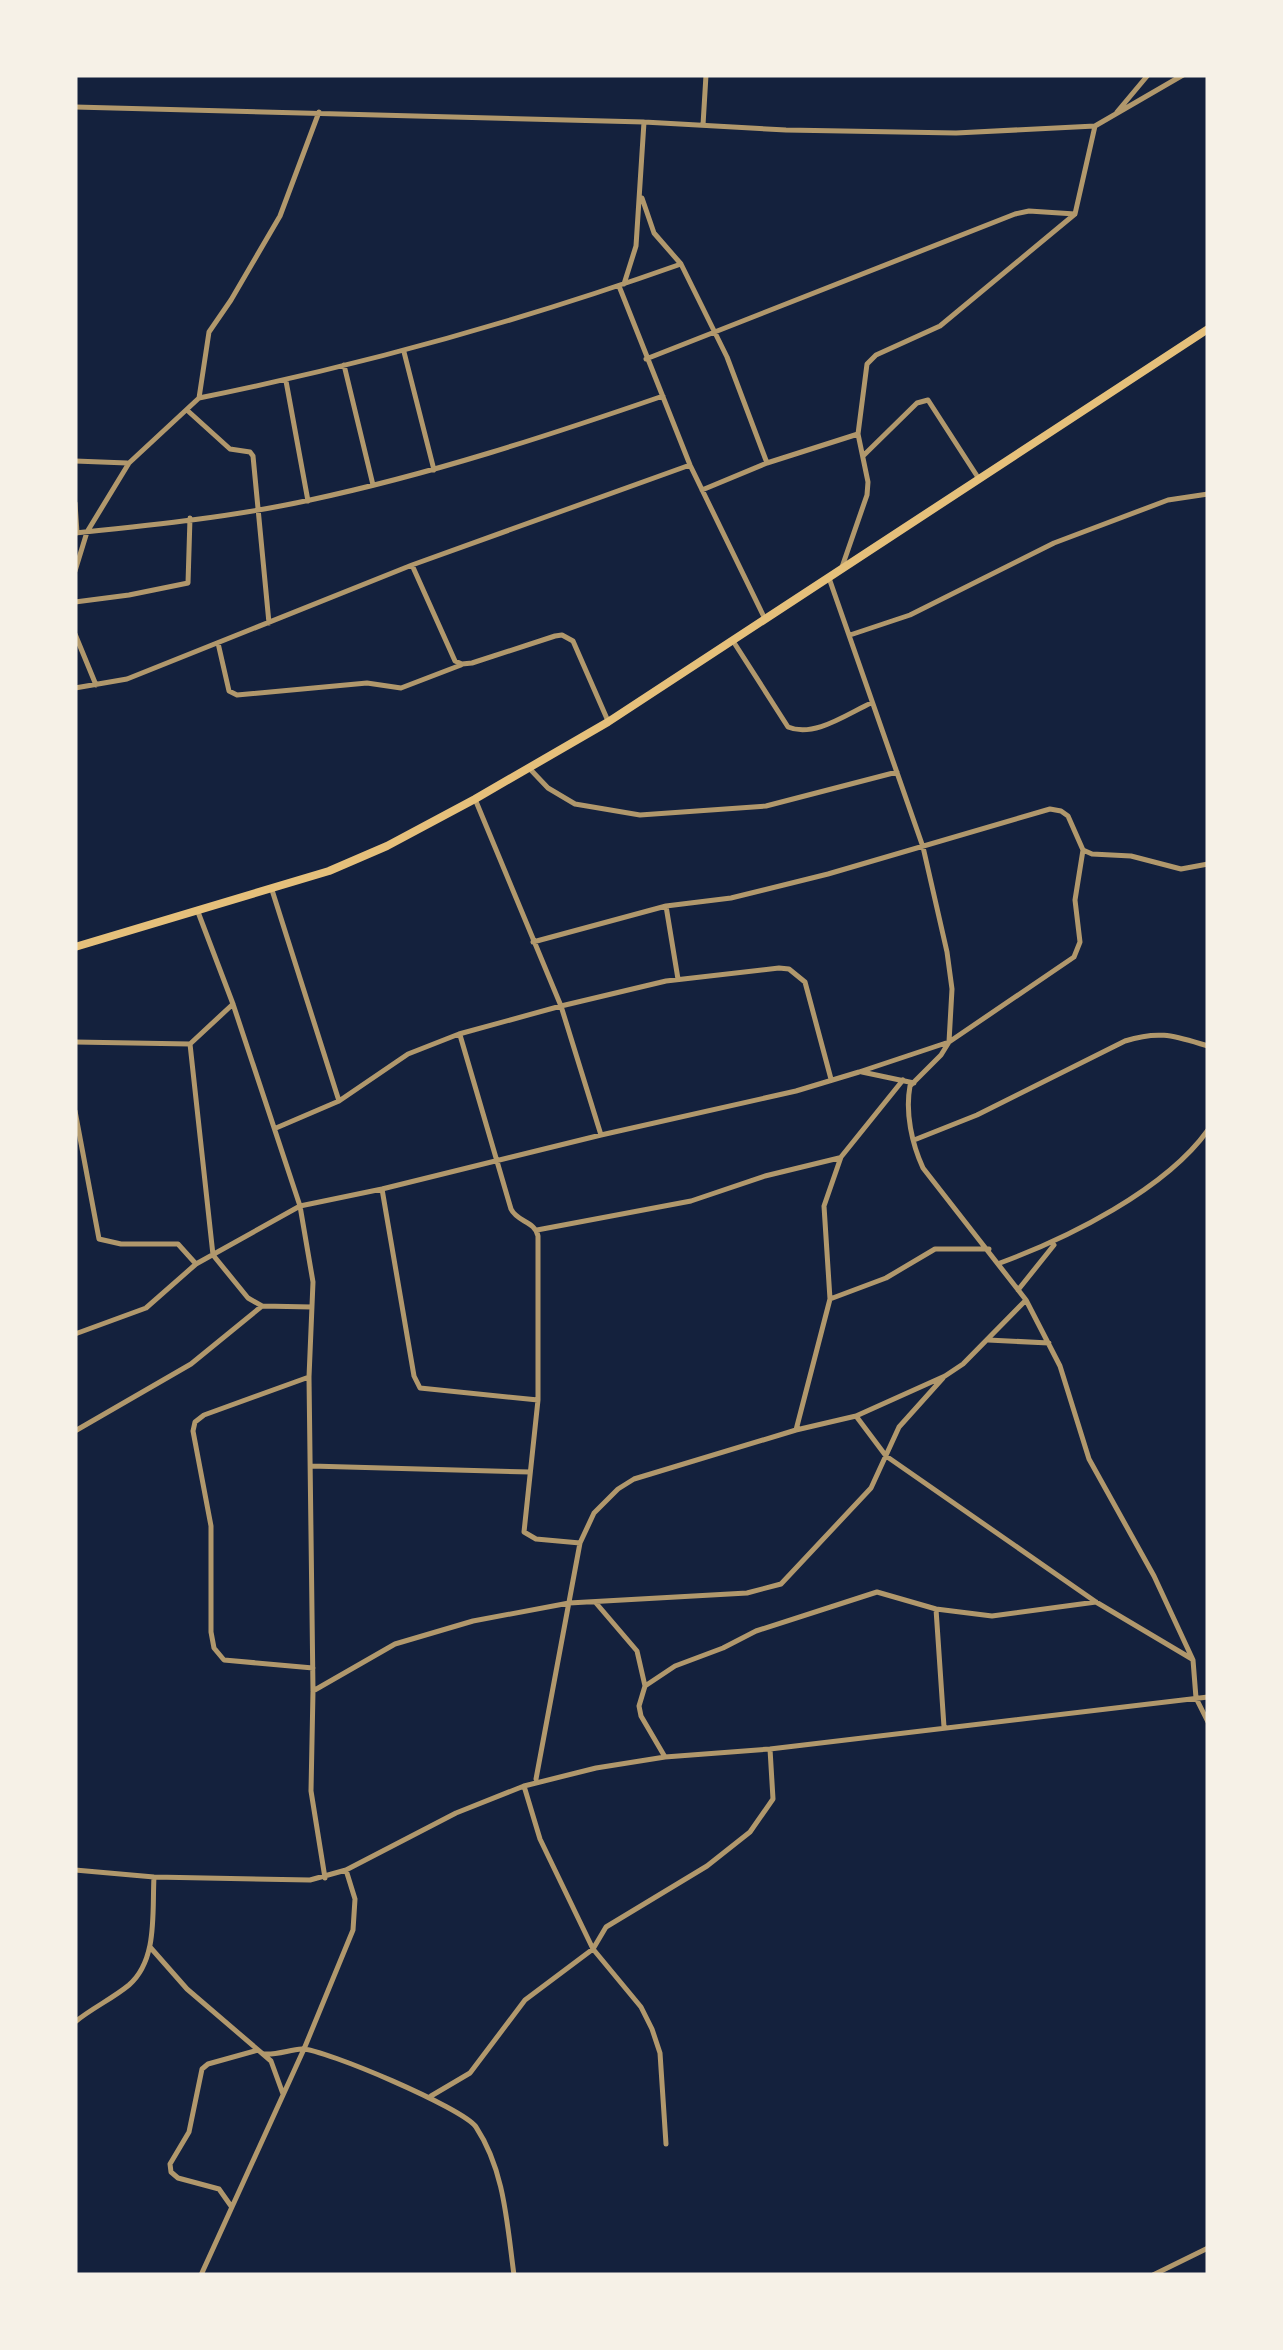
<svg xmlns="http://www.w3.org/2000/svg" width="1283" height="2350" font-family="'Source Sans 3',sans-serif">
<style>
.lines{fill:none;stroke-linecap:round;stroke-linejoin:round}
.minor{stroke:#b1986c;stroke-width:5}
.secondary{stroke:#e5c07b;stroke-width:8}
</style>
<rect width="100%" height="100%" fill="#14213d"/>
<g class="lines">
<!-- minor -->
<path class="minor" d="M75,107L644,122L786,130L956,133L1095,126L1183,75
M1117,112L1148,75
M703,125L706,75
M642,198L654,233L681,264L727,357L767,463
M624,284L636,246L644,122
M619,286L690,465L765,619
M404,352L434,470
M646,359L1015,214L1029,211L1075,214
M344,365L373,485
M286,381L308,501
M199,398C363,365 523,320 681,264
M188,411L230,449L250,452L253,456L269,623
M863,456L917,403L928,400L979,479
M75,461L127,463
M702,490L767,463L858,434
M75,503L77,533
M75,533C153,525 233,517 310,500C431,474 547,436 663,396
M412,565L690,465
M842,567L867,495L868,482L858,434L867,364L876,355L940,326L1075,214L1095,126
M75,571L87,532L129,463L199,398L209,332L231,300L280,216L319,112
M829,578L923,847L947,952L952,989L949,1042L941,1055L910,1086C905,1113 912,1144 923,1168L1026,1300L1060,1366L1089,1459L1154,1576L1193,1660L1196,1698L1208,1722
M75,602L129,595L188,583L190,518
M75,634L96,685
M850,635L910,615L1054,543L1168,500L1208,494
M733,641L788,727C814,738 847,714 871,703
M218,643L229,691L237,695L367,683L401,688L461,665
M75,688L127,679L412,565L455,661L462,664L472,663L555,636L562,635L573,641L608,721
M529,768L548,788L575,804L640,815L766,806L897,772
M475,799L561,1006L601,1135
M272,890L339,1101
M666,906L678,979
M198,912L233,1004L300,1206L313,1282L309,1377L313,1691L311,1791L325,1878
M533,942L666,906L731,898L828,874L1050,809L1061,811L1068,816L1083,850L1092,854L1131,856L1181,869L1208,864
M233,1004L190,1044L213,1255L248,1298L262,1306L312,1307
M460,1035L511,1209C517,1222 535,1221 538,1236V1400L524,1532L536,1539L580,1543
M75,1042L190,1044
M862,1072L914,1083
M75,1111L99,1239L121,1244H178L196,1264
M276,1128L339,1101L408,1054L459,1034L561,1006L666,981L779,968L789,969L805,982L831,1079
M914,1140L977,1115L1125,1041C1160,1030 1174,1036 1208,1046
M382,1189L414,1376L420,1388L538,1400
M537,1230L691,1201L765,1176L839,1158
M1000,1263C1068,1238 1165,1190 1208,1130
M1018,1290L1054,1245
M830,1299L886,1278L935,1249H989
M75,1334L146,1308L196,1264L300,1206L382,1189L601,1135L796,1091L859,1072L949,1042L1074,957L1080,942L1075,900L1083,850
M988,1340L1049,1343
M309,1377L204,1415L195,1422L193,1431L211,1526V1632L214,1648L224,1660L313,1668
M856,1416L886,1456L1096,1602L1192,1659
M796,1430L830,1299L824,1206L841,1157L903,1080
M75,1431L191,1364L262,1306
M311,1466L530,1472
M596,1603L637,1651L645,1686L639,1706L641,1716L665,1757
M936,1609L944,1727
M645,1686L675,1666L723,1648L756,1631L877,1592L936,1609L992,1616L1096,1602
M313,1691L395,1644L473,1621L569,1603L747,1593L781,1584L871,1488L899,1427L943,1378
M536,1779L580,1543L594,1513L618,1489L634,1479L796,1430L856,1416L945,1376L963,1364L1026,1300
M524,1786L540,1839L593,1949L641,2007L652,2029L660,2053L666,2144
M75,1870L154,1877L310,1880L346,1870L456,1813L524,1786L596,1768L665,1757L770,1749L1208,1697
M150,1947L187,1989L271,2061L283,2094
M75,2022C92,2008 112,1999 129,1985C158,1960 152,1912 154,1877
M264,2054C277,2055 289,2050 302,2049C324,2049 463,2108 476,2127C505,2171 507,2225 514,2275
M431,2096L470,2073L525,2000L593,1949L606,1927L707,1866L750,1832L773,1799L770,1749
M231,2206L219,2189L178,2178L171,2172L170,2164L189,2132L202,2069L208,2064L258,2050
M201,2275L304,2049L353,1930L355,1899L346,1870
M1153,2275L1208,2248"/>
<!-- secondary -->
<path class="secondary" d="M75,947L329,871L387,846L475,799L608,722L1208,329"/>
</g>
<!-- border -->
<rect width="1283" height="2350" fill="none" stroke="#f6f1e7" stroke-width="155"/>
</svg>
